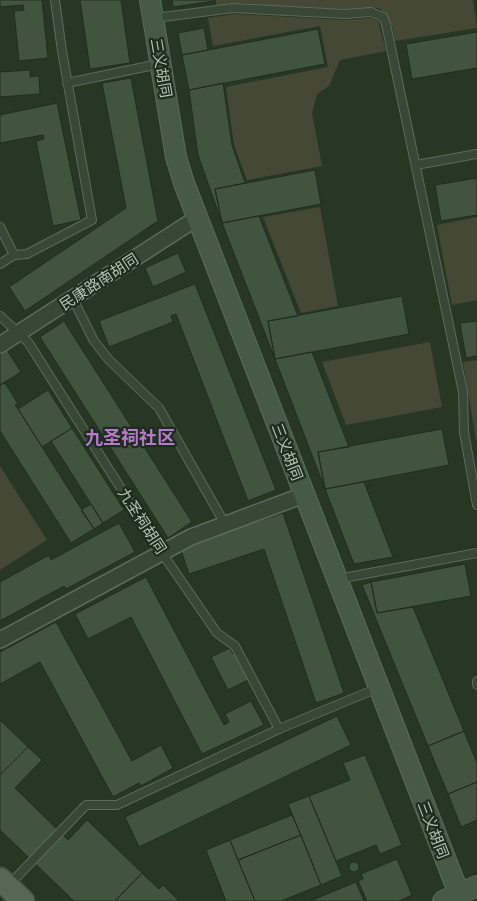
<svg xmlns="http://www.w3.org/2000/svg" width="477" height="901" font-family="Commissioner,'Noto Sans SC',sans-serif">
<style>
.green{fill:#454835}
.building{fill:#40543e;stroke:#202e1f}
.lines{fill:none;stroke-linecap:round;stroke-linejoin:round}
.lane-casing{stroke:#5c6b5b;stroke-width:10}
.street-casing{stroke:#5c6b5b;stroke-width:18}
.secondary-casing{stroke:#5c6b5b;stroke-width:22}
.primary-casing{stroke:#455344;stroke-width:25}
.lane{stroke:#394737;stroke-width:8}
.street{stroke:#394737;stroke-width:15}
.secondary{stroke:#475a46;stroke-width:20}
.primary{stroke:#586755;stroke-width:22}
.labels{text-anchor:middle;stroke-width:4.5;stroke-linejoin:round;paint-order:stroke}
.street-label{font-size:15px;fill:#b4c3b2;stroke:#1e2c1d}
.quarter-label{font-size:18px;font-weight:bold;fill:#b57acc;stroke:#1e2c1d}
</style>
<rect width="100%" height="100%" fill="#273724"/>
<!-- green -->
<path class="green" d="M216,0H473L477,28L395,41C393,27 391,17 379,8L345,9L233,3L216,5Z
M234,14L345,20L371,18L378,21L386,51L340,60L329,86L317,94L312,113L322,166L247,180L234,145L226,87L328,67L320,26L213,46L208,18Z
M320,207L338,306L301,313L263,217Z
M477,217V300L452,305L437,225Z
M430,342L442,407L346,425L322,362Z
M477,360V440H476L463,362Z
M0,466L47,540L0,570Z"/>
<!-- building -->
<path class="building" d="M0,0H42L48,58L19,61L14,11L24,10L23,5L0,7Z
M80,0H121L130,63L90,69Z
M172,0H214L215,1L173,7Z
M204,28L208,50L182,55L178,33Z
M318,29L325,64L189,90L182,55Z
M477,32V68L412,79L406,44Z
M30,70V77L39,76L40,94L0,97V72Z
M131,78L158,221L25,311L9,287L126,208L102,83Z
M223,83L232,145L245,183L215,189L222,223L198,155L189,90Z
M57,103L81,220L53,226L36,141L44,139L43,135L0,143V115Z
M315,170L321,204L222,223L215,189Z
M477,178V215L441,221L435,185Z
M259,216L298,316L268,321L275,359L222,223Z
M178,253L186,272L153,287L145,268Z
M195,284L276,490L248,501L176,314L171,316L173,322L109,347L99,321Z
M402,296L409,334L275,359L268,321Z
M64,321L192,522L168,538L40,337Z
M477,321V356L466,358L460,323Z
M7,350L21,372L0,385V354Z
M312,352L349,447L318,452L325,489L275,359Z
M5,383L18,404L15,405L18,409L94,529L71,543L0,431V385Z
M48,390L72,428L42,447L18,409Z
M72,428L124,510L103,523L51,441Z
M442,429L449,465L325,489L318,452Z
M364,482L393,557L354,564L325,489Z
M91,504L103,523L94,529L81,510Z
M283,513L344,693L316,703L264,549L189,574L180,547Z
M119,523L135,552L66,589L64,586L0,621V582L49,555L51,560Z
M465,564L471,596L377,613L371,582Z
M146,577L224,725L229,722L225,714L251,701L264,725L202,754L131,617L88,639L75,614Z
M371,582L377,613L413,607L464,731L428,746L362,585Z
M56,622L132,761L161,745L173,768L141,786L139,783L113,797L40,662L0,684V652Z
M230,648L233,654L236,652L250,679L228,690L211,657Z
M337,716L351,745L139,847L125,817Z
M0,720L28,747L0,775Z
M464,731L477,763V782L448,794L428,746Z
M28,747L42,760L15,788L68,840L87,820L142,873L115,901H74L0,830V775Z
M365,755L402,845L380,854L376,845L336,861L309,796L350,780L343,763Z
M477,782V820L461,827L448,794Z
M309,796L342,876L321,885L288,804Z
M292,815L301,835L238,860L230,840Z
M301,835L321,885L281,901H255L238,860Z
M230,840L238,860L255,901H226L206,850Z
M397,859L412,895L399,901H367L358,881L363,879L361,874Z
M349 867a5 5 0 1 1 10 0a5 5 0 1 1-10 0Z
M142,873L159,889L163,885L179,901H115Z
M356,882L364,901H310Z"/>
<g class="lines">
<defs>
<path id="lane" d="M155,18L233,8L345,14L371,12L383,17L386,24L463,392L464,432L477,505
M67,83L159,64
M416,165L477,154
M0,227L14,255
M0,264L14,255L27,254L92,220L62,51L55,0
M73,299L94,341L109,360L159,408L225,524
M0,316L28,342L162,553L217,633L235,646L279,729
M338,579L477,553
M477,681V685
M9,885L86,805H117L279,729L378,688"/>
<path id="street" d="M0,345L197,218
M0,640L191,537L304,495"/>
<path id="secondary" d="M150,0L176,157L184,183L459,894
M443,901L477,886"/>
<path id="primary" d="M0,879L23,901"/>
</defs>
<!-- lane casing -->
<use href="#lane" class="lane-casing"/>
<!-- street casing -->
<use href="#street" class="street-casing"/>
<!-- secondary casing -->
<use href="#secondary" class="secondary-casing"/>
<!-- primary casing -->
<use href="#primary" class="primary-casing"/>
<!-- lane -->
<use href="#lane" class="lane"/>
<!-- street -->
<use href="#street" class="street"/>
<!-- secondary -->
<use href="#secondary" class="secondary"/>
<!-- primary -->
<use href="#primary" class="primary"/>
</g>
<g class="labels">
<!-- street labels -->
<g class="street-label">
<text transform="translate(161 68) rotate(80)" y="5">三义胡同</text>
<text transform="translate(99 282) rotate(-33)" y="5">民康路南胡同</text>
<text transform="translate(287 452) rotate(69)" y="5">三义胡同</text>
<text transform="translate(142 521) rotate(57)" y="5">九圣祠胡同</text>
<text transform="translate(433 830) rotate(69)" y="5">三义胡同</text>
</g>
<!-- quarter labels -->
<g class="quarter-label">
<text x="130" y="444">九圣祠社区</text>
</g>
</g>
</svg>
